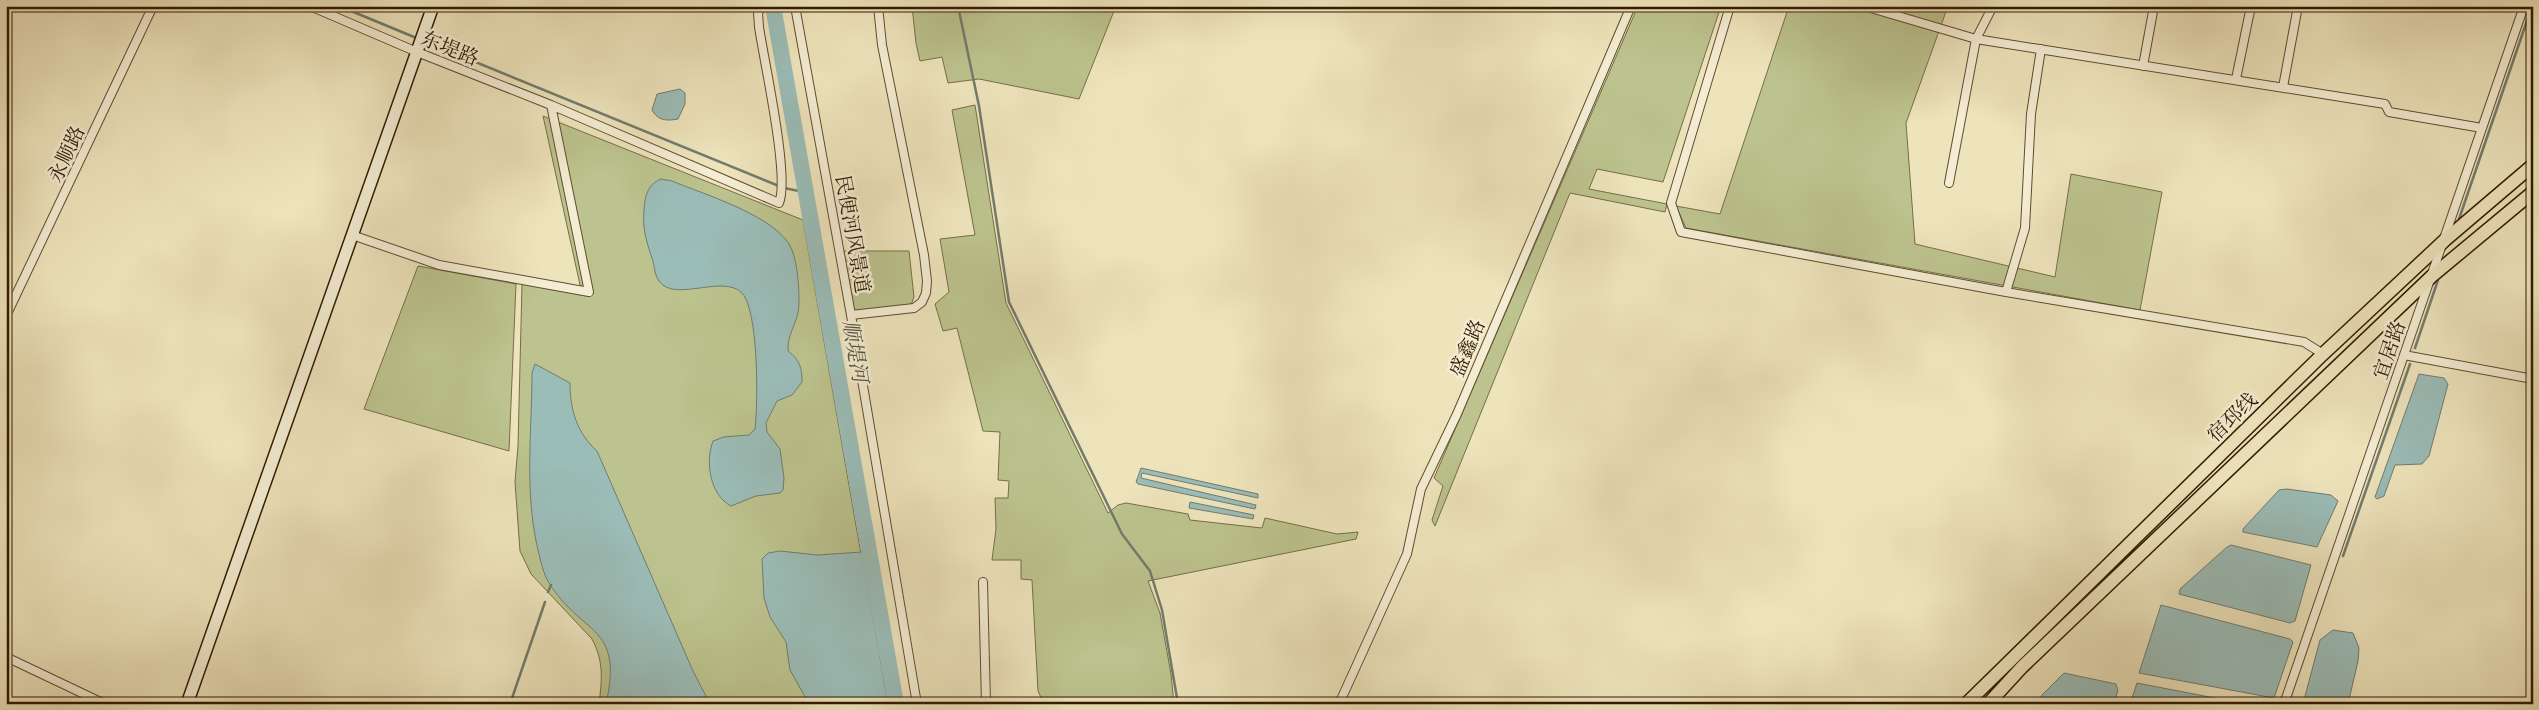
<svg xmlns="http://www.w3.org/2000/svg" width="2539" height="710" font-family="Alegreya,'Noto Serif SC',serif">
<style>
.green{fill:#bcc38e;stroke:#766e47}
.water{fill:#9bbdb8;stroke:#717c6e}
.lines{fill:none;stroke-linecap:round;stroke-linejoin:round}
.stream{stroke:#717c6e;stroke-width:2.5}
.river{stroke:#9bbdb8;stroke-width:16}
.street-casing{stroke:#604c2f;stroke-width:10}
.secondary-casing{stroke:#311a00;stroke-width:14}
.primary-casing{stroke:#311a00;stroke-width:15}
.street{stroke:#f4edd3;stroke-width:8}
.secondary{stroke:#f4edd3;stroke-width:11}
.primary{stroke:#eee4bc;stroke-width:12}
.labels{text-anchor:middle;stroke-width:5;stroke-linejoin:round;paint-order:stroke}
.street-label{font-size:20px;fill:#311a00;stroke:#f4edd3}
.water-label{font-size:21px;font-style:italic;fill:#565340;stroke:#f4edd3}
</style>
<rect width="100%" height="100%" fill="#eee4bc"/>
<filter id="stains"><feTurbulence type="fractalNoise" baseFrequency=".004" numOctaves="4"/><feColorMatrix values="0 0 0 0 .2 0 0 0 0 .09 0 0 0 0 .02 0 0 0 .5 -.17"/></filter>
<radialGradient id="worn" r=".72"><stop offset=".6" stop-color="#630" stop-opacity="0"/><stop offset="1" stop-color="#630" stop-opacity=".3"/></radialGradient>
<!-- green -->
<path class="green" d="M912,6H1116L1079,99L979,79L948,83L942,57L920,61L916,43Z
M1638,6H1721L1663,182L1597,169L1589,189L1667,204L1665,212L1570,193L1435,526L1432,520L1443,486L1434,478Z
M1789,6H1948L1906,123L1915,244L2055,277L2071,174L2162,192L2140,310L1686,228L1676,206L1720,214Z
M975,105L1006,303L1108,513L1118,505L1126,503L1188,514L1190,520L1262,528L1265,518L1337,534L1358,532L1356,539L1148,581L1160,613L1171,674L1174,704H1044L1038,691L1032,580L1021,579V560H992L996,529L995,498H1008L1009,481L998,480L1000,432L983,431L957,328L943,331L935,304L949,292L940,239L975,235L952,110Z
M543,116L803,220L887,704H599C602,679 604,662 592,639L531,574L520,551L515,482L518,446L522,284L582,294Z
M843,251H909L914,297L911,305L853,312Z
M418,266L516,284L509,451L364,409Z"/>
<!-- water -->
<path class="water" d="M680,89L685,93V104L678,119C667,121 658,121 652,110L657,94Z
M661,179L672,181C703,194 780,217 792,250C798,266 799,287 799,304C799,322 787,332 788,351C800,360 802,368 802,382L792,395L777,401L766,423L767,432L780,449L784,478L783,490L780,493L756,496L731,506C710,495 705,462 713,441L724,437L749,435L755,429C758,405 759,307 741,292C723,276 680,299 663,285C655,279 655,270 653,261C647,244 642,228 644,210C645,196 647,185 661,179Z
M535,364L570,383C570,410 577,433 597,451L693,671L710,704H606C624,624 582,636 549,583C543,573 541,562 538,550C524,491 532,432 532,373Z
M2419,374L2444,378L2448,384L2429,456L2422,464L2395,465L2384,496L2377,499L2375,497Z
M1141,468L1258,494V498L1142,473L1141,478L1256,505L1255,509L1138,484L1136,482Z
M2287,489L2331,495L2338,501L2317,547L2243,532V529L2279,490Z
M1190,502L1254,515L1253,519L1189,508Z
M2231,545L2311,565L2295,621L2290,623L2179,594L2180,589L2227,547Z
M780,551L817,555L862,552L888,704H809L790,670L786,642L770,617L764,598L762,559L768,553Z
M2161,605L2290,639L2293,642L2274,698L2139,673Z
M2333,630L2353,633L2359,648L2358,661L2348,704H2305L2304,700L2320,640Z
M2064,673L2116,684L2118,690L2114,704H2033Z
M2137,683L2246,704H2130Z"/>
<g class="lines">
<!-- stream -->
<path class="stream" d="M339,6L414,37
M958,6L979,106L1009,302L1122,534L1150,571L1162,610L1178,704
M429,43L779,186
M784,188L804,192
M2458,222L2532,6
M2415,348L2438,280
M2343,556L2410,364
M548,592L551,585
M510,704L545,602"/>
<!-- river -->
<path class="river" d="M773,6L896,704"/>
<defs>
<path id="street" d="M310,6L417,52L551,105L779,203C790,177 764,61 759,27L758,13L762,6
M795,6L851,315L917,704
M1730,6L1671,203L1681,232L2006,292L2304,342L2323,354
M1864,6L1976,39L2385,104L2389,112L2482,128
M2143,66L2154,6
M2236,79L2251,6
M2283,87L2298,6
M1949,183L1976,39L1993,6
M352,235L439,265L589,292L551,105
M2006,292L2025,228L2031,114L2041,49
M851,315L914,308L922,302L926,293L927,281L924,255L882,45L878,6
M6,316L153,6
M2404,355L2533,379
M983,582L986,704
M6,657L105,704
M1339,704L1407,554L1421,489L1457,414L1631,6
M2284,704L2524,6"/>
<path id="secondary" d="M187,704L433,6"/>
<path id="primary" d="M1966,704L2323,354L2445,240L2533,165
M1988,704L2022,667L2432,276L2533,192"/>
</defs>
<!-- street casing -->
<use href="#street" class="street-casing"/>
<!-- secondary casing -->
<use href="#secondary" class="secondary-casing"/>
<!-- primary casing -->
<use href="#primary" class="primary-casing"/>
<!-- street -->
<use href="#street" class="street"/>
<!-- secondary -->
<use href="#secondary" class="secondary"/>
<!-- primary -->
<use href="#primary" class="primary"/>
</g>
<g class="labels">
<!-- street labels -->
<g class="street-label">
<text transform="translate(450 48) rotate(22)" y="7">东堤路</text>
<text transform="translate(66 154) rotate(-65)" y="7">永顺路</text>
<text transform="translate(853 234) rotate(80)" y="7">民便河风景道</text>
<text transform="translate(1467 348) rotate(-67)" y="7">盛鑫路</text>
<text transform="translate(2389 350) rotate(-71)" y="7">宜居路</text>
<text transform="translate(2232 417) rotate(-44)" y="7">宿邳线</text>
</g>
<!-- water labels -->
<g class="water-label">
<text transform="translate(855 351) rotate(80)" y="7">顺堤河</text>
</g>
</g>
<!-- margin -->
<rect width="2539" height="710" fill="none" stroke="#eee4bc" stroke-width="25"/>
<rect x="8" y="8" width="2524" height="695" fill="none" stroke="#311a00" stroke-width="2.5"/>
<rect x="12" y="12" width="2514" height="685" fill="none" stroke="#311a00"/>
<rect width="100%" height="100%" filter="url(#stains)"/>
<rect width="100%" height="100%" fill="url(#worn)"/>
</svg>
